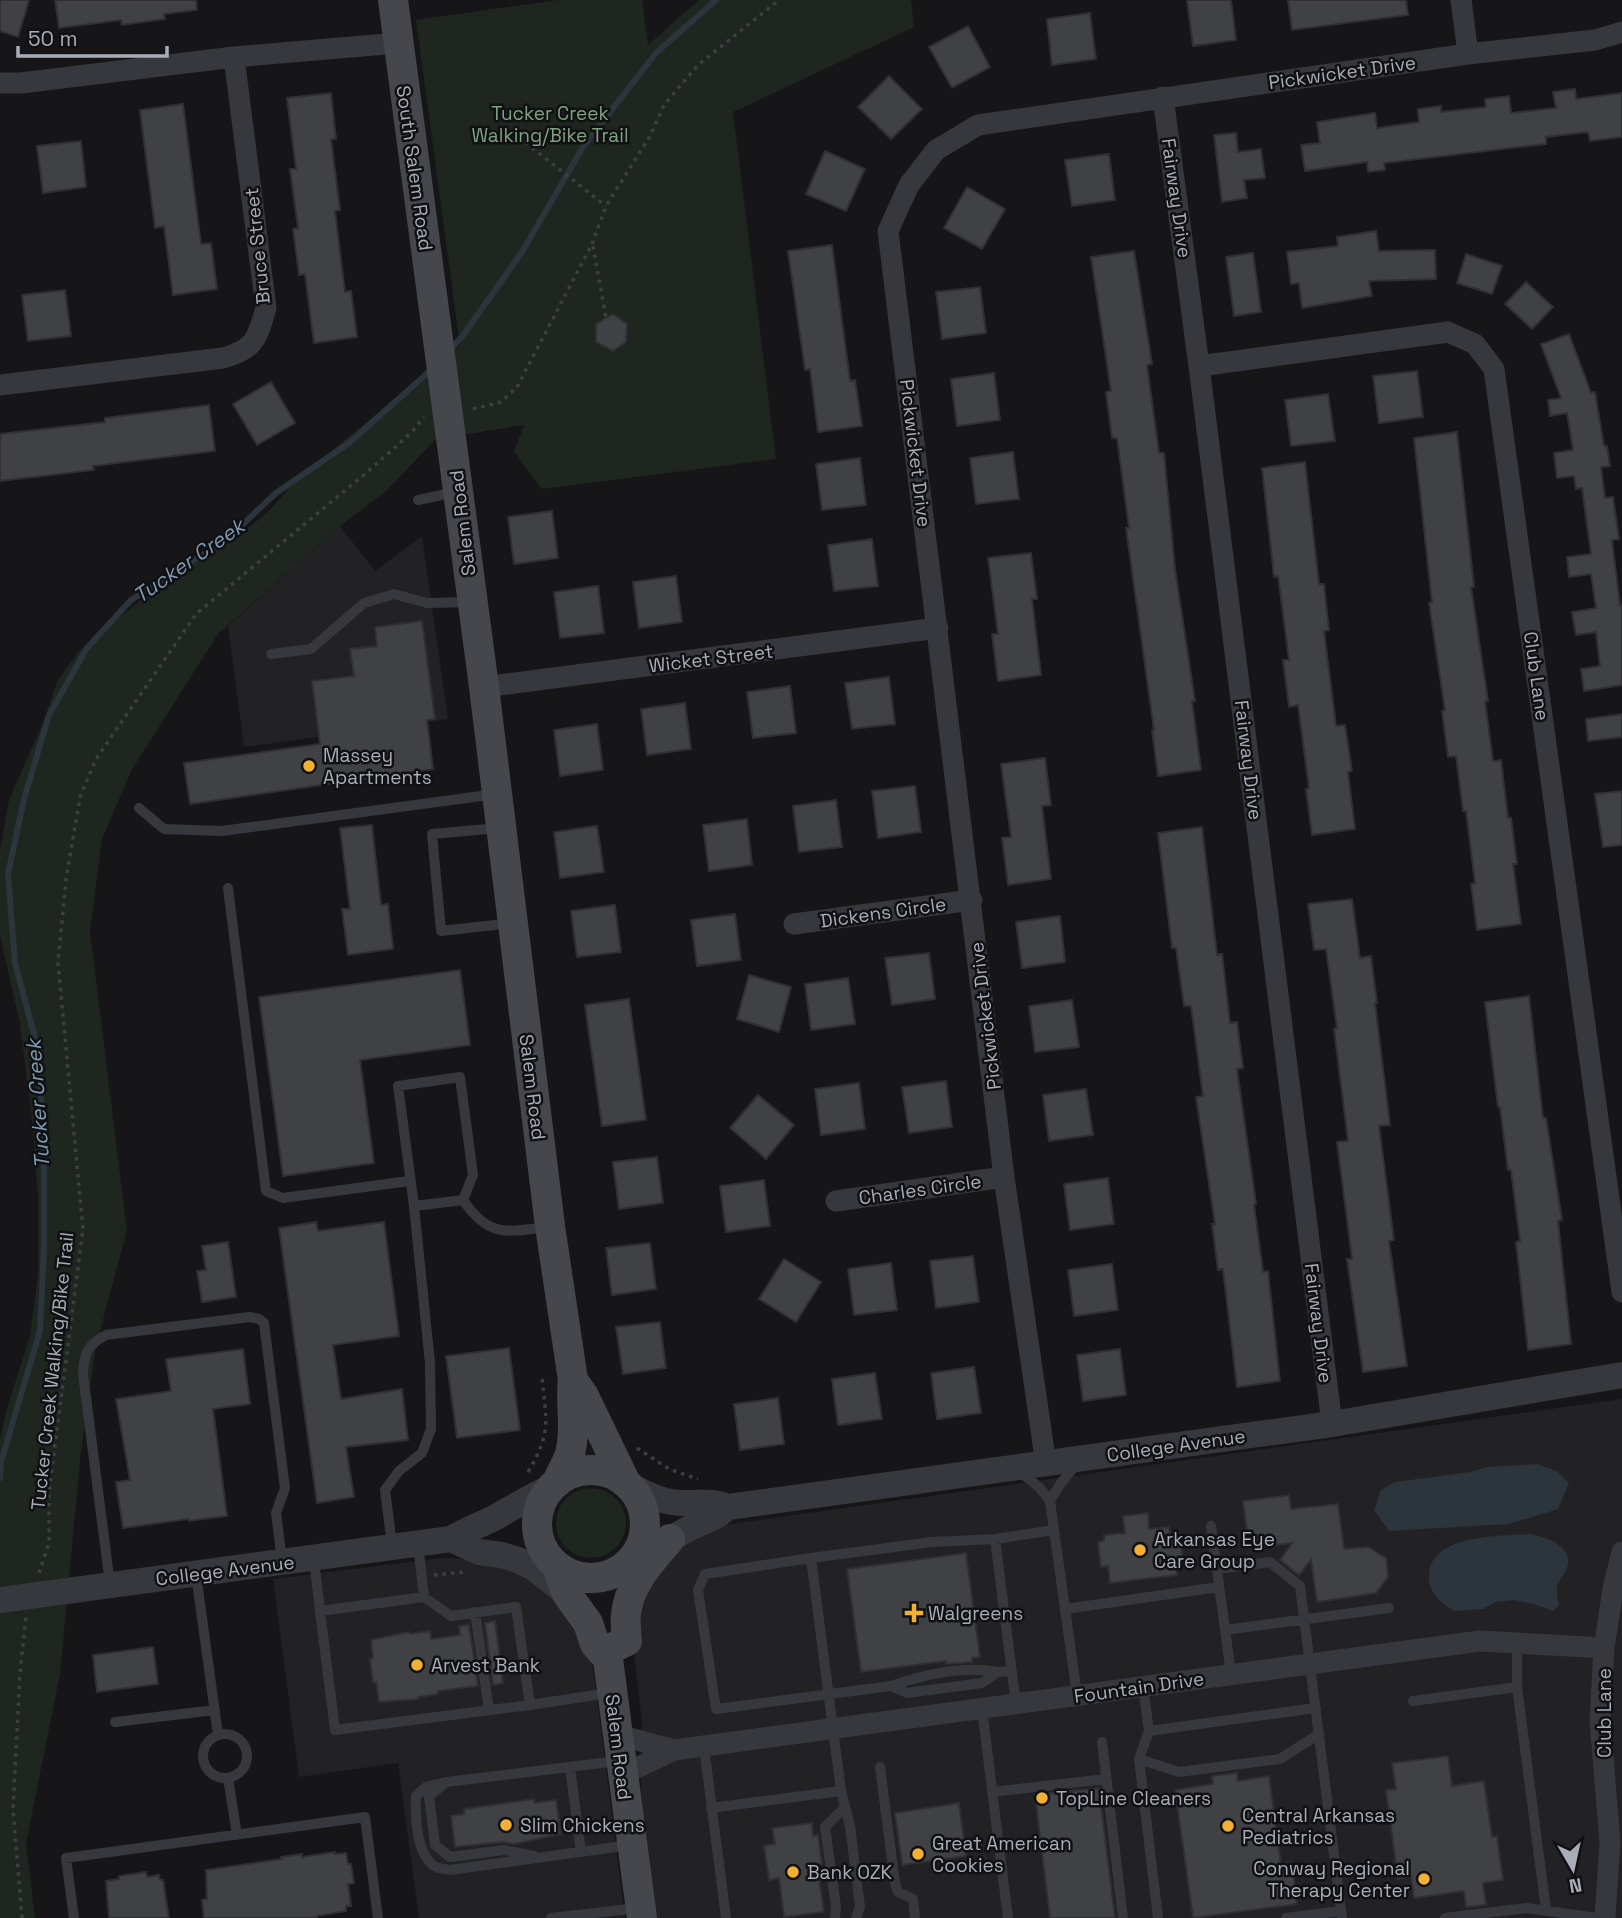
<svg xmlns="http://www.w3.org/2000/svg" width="1622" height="1918" font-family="'Space Grotesk',sans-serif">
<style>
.built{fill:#222225}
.green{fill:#1e261f}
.water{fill:#2c353c}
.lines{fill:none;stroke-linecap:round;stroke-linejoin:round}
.stream{stroke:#2c353c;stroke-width:6}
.building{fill:#404145;stroke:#303034;stroke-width:2}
.path{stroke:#3d3f44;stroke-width:3.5;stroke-dasharray:3.5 5;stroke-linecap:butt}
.service{stroke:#37383d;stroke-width:10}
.minor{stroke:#37383d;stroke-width:21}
.tertiary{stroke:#37383d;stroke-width:26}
.secondary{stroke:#45474d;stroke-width:30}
.poi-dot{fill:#f2b134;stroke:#111113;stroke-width:2.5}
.labels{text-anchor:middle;stroke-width:5;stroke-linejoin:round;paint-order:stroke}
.street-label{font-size:19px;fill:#a8adb8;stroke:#111113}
.park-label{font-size:19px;fill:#7fa381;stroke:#111113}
.poi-label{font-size:19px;fill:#a8adb8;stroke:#111113;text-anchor:start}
.water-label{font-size:21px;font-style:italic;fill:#7f9bb3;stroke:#111113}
</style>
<rect width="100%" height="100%" fill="#161618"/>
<!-- built -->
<path class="built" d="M340,526L375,571L422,536L448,719L244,747L228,626Z
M1622,1399V1918H656L641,1799L642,1724L631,1624L663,1557L723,1525Z
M442,1558L501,1560L554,1593L589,1653L594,1674L625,1918H419L398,1763L299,1777L273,1579Z"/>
<!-- green -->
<path class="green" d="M558,0H642L648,45L699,0H911L914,27L733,112L776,459L542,489L514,452L524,425L436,439L386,491L340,526L218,634L131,771L102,839L90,932L127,1230L96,1346L81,1451L60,1674L26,1843L35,1918H0V1439L7,1408L30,1336L38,1274V1198L33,1127L20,1024L0,935V851L9,800L43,723L57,682L79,651L159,585L230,542L267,513L299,478L460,345L416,20Z
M556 1523a35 35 0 1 1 70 0a35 35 0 1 1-70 0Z"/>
<!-- water -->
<path class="water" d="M1537,1464L1558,1472L1569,1483L1558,1509L1509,1524L1389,1531L1374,1510L1381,1490L1395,1482L1470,1472L1487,1467Z
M1531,1534C1547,1538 1574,1546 1567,1568C1565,1575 1557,1581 1557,1588C1556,1593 1558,1600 1559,1605L1553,1611L1534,1604L1514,1600L1496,1602L1483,1609L1455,1611C1441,1603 1427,1592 1429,1574C1432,1534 1501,1536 1531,1534Z"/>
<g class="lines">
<!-- stream -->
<path class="stream" d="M449,351L464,334L522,252L583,147L656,53L716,0
M0,1478L1,1462L40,1331L44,1247V1130L35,1038L15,963L8,874L24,799L49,715L87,648L131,600L226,540L276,493L349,443L432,369"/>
</g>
<!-- building -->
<path class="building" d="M0,0H29L18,37L0,31Z
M55,0H196L197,10L164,14L165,19L122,25L121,20L59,28Z
M1187,0H1231L1236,40L1193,46Z
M1288,0H1406L1408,15L1292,30Z
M1090,13L1096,59L1052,65L1047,19Z
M968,26L990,67L952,88L929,47Z
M889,76L922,109L891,139L858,107Z
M1575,89L1576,99L1622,93V137L1590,141L1588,132L1546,137V144L1384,163L1385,170L1368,172L1367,162L1305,171L1301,145L1320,143L1317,122L1375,113L1377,128L1419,122L1418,109L1441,106V112L1486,107L1485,99L1509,96L1511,113L1556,108L1553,92Z
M331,93L336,139H331L340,210L335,211L345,292L351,291L357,337L314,343L305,274L299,275L293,229L298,228L290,169H296L287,98Z
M183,104L201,244L211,243L217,289L173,295L164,226L155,228L140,110Z
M1236,133L1238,152L1261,149L1265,178L1244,180L1247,198L1222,202L1214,135Z
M81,141L86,187L43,193L37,146Z
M825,151L865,169L846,211L806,194Z
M1109,154L1115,200L1072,206L1065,160Z
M967,187L1005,209L982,249L944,228Z
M1376,231L1379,251L1435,250L1436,279L1369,281L1372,296L1302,308L1299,283L1291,284L1287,252L1338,246L1337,237Z
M832,245L850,381L855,380L862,426L818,432L810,369L805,370L788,251Z
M1134,251L1152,364L1147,365L1159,453H1164L1175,569L1195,701H1192L1201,770L1158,776L1152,730H1154L1126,528H1129L1117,438H1112L1106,392L1111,391L1091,257Z
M1253,253L1261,312L1234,316L1226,257Z
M1466,254L1502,266L1492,294L1457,283Z
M1526,282L1553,307L1532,329L1505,304Z
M980,287L986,333L942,339L936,292Z
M65,290L71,336L28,341L22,295Z
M613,314L627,324L626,342L613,351L596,342V324Z
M1569,334L1591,393L1595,392L1604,446H1607L1610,466L1601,467L1605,498L1613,497L1619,539L1612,540L1620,605L1622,604V685L1584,691L1581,669L1600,666L1596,632L1576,635L1572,612L1596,608L1591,574L1569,577L1567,557L1591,554L1582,488L1576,489L1574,476L1557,478L1554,453L1573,450L1567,413L1550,416L1548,400L1561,398L1541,344Z
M1417,371L1423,417L1379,423L1373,376Z
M994,373L1000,420L957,426L951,379Z
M271,382L295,423L257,445L233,404Z
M1328,394L1335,441L1291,446L1285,400Z
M209,405L215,451L93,466L94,470L0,481V434L105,422V418Z
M1457,432L1474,587H1471L1488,701H1485L1493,761L1501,760L1508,818H1511L1517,864H1513L1521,924L1477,930L1471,884L1475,883L1466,811H1463L1456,756L1448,757L1442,711L1445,710L1429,603L1432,602L1414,438Z
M1013,452L1019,499L976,504L970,458Z
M860,458L866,505L822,510L816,464Z
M1305,462L1319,584H1324L1329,630L1324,631L1336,726L1345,725L1352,771L1348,772L1355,829L1312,835L1306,789L1309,788L1298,705L1289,707L1283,660H1289L1278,576L1274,577L1262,468Z
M552,511L558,558L514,564L508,517Z
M872,539L878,586L834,591L828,545Z
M1031,553L1037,599H1032L1041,675L998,681L992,634H998L988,558Z
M676,576L682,622L639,628L633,582Z
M598,586L604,633L560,638L554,592Z
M422,621L435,719L427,720L433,769L190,804L184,763L320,744L312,681L354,676L350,649L377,646L375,627Z
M889,677L895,724L852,729L845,683Z
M790,686L796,733L753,738L747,692Z
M685,703L691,749L647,755L641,709Z
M1622,714V737L1588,741L1586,719Z
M597,724L603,770L560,776L554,730Z
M1045,758L1051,805L1042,806L1051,879L1008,885L1002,838L1011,837L1001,764Z
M915,786L921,832L878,838L872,791Z
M1622,791V845L1603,847L1595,794Z
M836,800L842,847L799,852L793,806Z
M747,819L752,865L709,871L703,825Z
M372,825L381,905L388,904L393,949L348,955L342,909H350L340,828Z
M597,826L604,872L560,878L554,832Z
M1202,827L1217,955L1222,954L1230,1023L1237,1022L1243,1068L1237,1069L1256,1204L1254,1205L1263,1272L1268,1271L1280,1381L1237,1387L1223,1269L1218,1270L1212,1224H1215L1196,1097L1203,1096L1191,1006H1184L1176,948H1172L1158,833Z
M1352,899L1360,958L1371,956L1377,1003H1375L1390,1125L1379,1126L1394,1240L1389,1241L1407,1366L1363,1372L1347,1259H1352L1337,1142L1348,1141L1334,1029L1337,1028L1326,949L1314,950L1308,904Z
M615,905L621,952L577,957L571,911Z
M735,914L741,960L697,966L691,920Z
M1060,916L1065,962L1022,968L1016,922Z
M929,953L935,999L892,1005L885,958Z
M460,970L470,1045L360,1060L374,1163L283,1176L259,997Z
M749,975L791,987L779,1032L737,1019Z
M848,978L855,1024L811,1030L805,984Z
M1529,996L1543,1118H1546L1562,1220L1558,1221L1571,1344L1528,1350L1516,1242L1520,1241L1511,1170H1508L1500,1107H1498L1485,1002Z
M629,999L646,1120L602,1126L585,1005Z
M1072,1000L1079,1047L1035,1052L1029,1006Z
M946,1081L952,1127L909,1133L902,1087Z
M859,1083L865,1129L821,1135L815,1089Z
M1086,1089L1093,1135L1049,1141L1043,1095Z
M758,1095L794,1125L766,1159L730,1128Z
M657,1157L663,1203L619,1209L613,1162Z
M1108,1178L1114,1224L1070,1230L1064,1184Z
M764,1180L770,1226L726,1232L720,1186Z
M316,1222L318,1231L384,1222L399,1336L333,1345L341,1399L402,1389L408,1440L346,1447L354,1497L317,1503L279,1228Z
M228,1242L236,1297L202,1302L197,1271L206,1270L202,1246Z
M650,1243L656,1289L612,1295L606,1248Z
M973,1256L979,1302L936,1308L930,1261Z
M784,1259L821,1282L796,1322L759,1299Z
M891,1263L897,1310L854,1315L848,1269Z
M1112,1264L1118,1310L1074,1316L1068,1270Z
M660,1322L666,1368L623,1374L616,1327Z
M509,1348L520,1430L457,1438L446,1356Z
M243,1349L250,1404L213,1409L227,1516L189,1521L188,1519L123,1528L116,1482L130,1480L116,1399L171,1391L166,1359Z
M1120,1349L1126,1395L1083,1401L1077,1355Z
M974,1367L981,1413L937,1419L931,1373Z
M875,1373L882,1419L838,1425L832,1379Z
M778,1398L784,1444L740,1450L734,1404Z
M1289,1495L1291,1509L1338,1504L1344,1549L1368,1547L1386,1558L1388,1577L1376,1593L1317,1602L1311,1560L1299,1575L1280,1560L1292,1543L1249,1548L1243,1501Z
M1148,1513L1149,1529L1169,1527L1170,1533L1179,1532L1183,1559L1175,1560L1177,1575L1110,1583L1108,1566L1101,1567L1098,1542L1104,1541V1535L1125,1533L1123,1516Z
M966,1553L980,1657L972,1658V1662L946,1664V1661L861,1672L847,1569Z
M495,1621L503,1683L493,1685L485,1623Z
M469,1625L478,1686L438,1691V1694L418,1697V1699L379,1702L376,1682L373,1683L370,1659L373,1658L371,1640L409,1632L410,1634L430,1631L431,1639L460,1635L459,1626Z
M153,1647L158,1684L97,1692L93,1655Z
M1448,1756L1452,1786L1484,1781L1492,1837L1497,1836L1503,1880L1483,1883L1486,1905L1466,1907L1464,1891L1414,1898L1411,1877L1398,1879L1386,1790L1396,1789L1392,1763Z
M1237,1773L1238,1781L1269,1776L1281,1864L1292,1862L1297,1904L1193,1918L1175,1790L1213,1784L1212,1776Z
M1099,1788L1115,1918H1050L1035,1795Z
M534,1799L535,1803L556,1800L561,1834L514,1844L503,1842L455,1847L451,1816L464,1814V1809Z
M959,1803L966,1856L902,1865L895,1813Z
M812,1823L813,1836L818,1835L822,1864L817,1865L824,1912L784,1917L779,1878L769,1880L764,1846L775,1844L772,1828Z
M335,1852V1854L346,1853L348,1864H351L354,1883L348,1884L351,1906H346V1911L317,1916V1918H204L202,1900L207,1899L206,1870L282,1859L281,1857L302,1854V1857Z
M146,1872L147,1877L159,1875L160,1880H163L169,1918H109L106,1881L119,1879V1876Z"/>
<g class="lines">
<!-- path -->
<path class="path" d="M512,132L606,206
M593,246L606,318
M473,409L501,402L517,387L592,244L606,206L650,136L664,105L698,65L779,0
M637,1448L669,1469L698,1479
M528,1472C552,1432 546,1421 542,1377
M39,1573L49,1543V1491L83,1229L58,963L66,879L80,797L96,759L196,614L365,474L412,432L424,417
M434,1575L465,1572
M22,1918L13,1809L20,1673L26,1617"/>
<!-- service -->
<path class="service" d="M418,500L456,492
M271,654L311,649L364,603L394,594L427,603L471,602
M139,808L164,829L222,831L496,794
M499,828L432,834L441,931L512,923
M228,888L266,1191L283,1198L409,1181
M414,1206L463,1200C489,1238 506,1232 547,1227
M1020,1472L1039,1487L1050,1501L1077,1695
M1050,1501L1061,1483L1077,1464
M1211,1526L1231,1674
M995,1539L1016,1704
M392,1545L385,1490L399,1471L422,1453L431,1429L430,1363L414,1206L398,1086L460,1077L473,1175L463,1200
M811,1558L705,1574L698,1590L716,1709L891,1686L907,1693L982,1683L998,1672L1012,1671
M314,1559L320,1611L424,1597L418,1544
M1217,1569L1270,1562L1300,1586L1342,1918
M196,1574L218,1735
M110,1584L83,1374C84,1354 87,1345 106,1335L250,1317L259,1319L264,1323L285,1488L276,1513L282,1560
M424,1597L451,1616L516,1607L530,1705L609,1693
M1065,1609L1219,1587
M320,1611L335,1730L530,1705
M475,1612L489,1710
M1225,1630L1389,1608
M1517,1642V1687L1546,1910
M891,1686C925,1674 963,1665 998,1672
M1143,1686L1149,1731L1139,1759L1158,1918
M1413,1701L1517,1687
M982,1709L1008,1918
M115,1722L215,1710
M1149,1731L1316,1708
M203 1756a22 22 0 1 1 44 0a22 22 0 1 1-44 0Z
M1102,1742L1123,1918
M704,1747L726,1918
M1139,1759L1179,1772L1280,1759L1319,1734
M618,1761L446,1782L426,1787L416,1796C415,1816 416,1853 434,1866C438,1869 445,1869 450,1870L630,1845
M570,1767L581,1852
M880,1767L895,1883L898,1892L913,1899L915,1918
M228,1778L237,1835
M444,1784L429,1796L435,1845L450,1857L504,1850L534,1856
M992,1792L1106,1779
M711,1808L841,1791
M74,1918L66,1858L365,1817L378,1918
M551,1918L638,1908
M835,1918L836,1907L825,1827L845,1807
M856,1918L860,1907L850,1826L841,1791L811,1558L932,1542L995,1539L1054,1530
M1286,1918L1341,1911
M1445,1918L1527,1908L1597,1918"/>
<!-- minor -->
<path class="minor" d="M1461,0L1468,54
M0,83H21L234,57L398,43
M1163,97L1199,366L1332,1424
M1199,366L1448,332L1475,344L1494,369L1622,1292
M0,385L223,358C255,349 257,339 266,308L234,57
M484,687L938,628
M794,924L972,900
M836,1201L1004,1177
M1046,1464L1004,1177L888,231L909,185L936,150L978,125L1468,54L1595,40L1622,32
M618,1735L674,1750
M622,1775L674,1750L1480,1641L1604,1648
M1605,1918L1610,1842L1600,1720L1604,1648L1613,1589L1622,1552"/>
<!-- tertiary -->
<path class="tertiary" d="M629,1485C649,1496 666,1504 689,1503C704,1503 714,1501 728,1507L1332,1424L1622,1375
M451,1539L479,1552L502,1555L518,1560L534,1568L567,1594
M635,1555C655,1549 671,1538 690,1528C704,1521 716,1518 728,1507
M0,1600L451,1539C465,1530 481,1525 496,1517C514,1507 531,1496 550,1488"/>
<!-- secondary -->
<path class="secondary" d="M393,0L484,687L550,1226L573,1380C570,1403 576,1426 571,1449C570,1459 562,1470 558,1480
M573,1380L584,1396L625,1481
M537 1524a54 54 0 1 1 108 0a54 54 0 1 1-108 0Z
M556,1565L567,1594L588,1623L595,1644L608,1659L642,1918
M616,1646L627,1641C626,1632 625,1622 626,1614C629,1583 652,1561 670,1539"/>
</g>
<!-- markers -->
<g class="poi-dot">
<circle cx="309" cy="766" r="7"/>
<circle cx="1140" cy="1550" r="7"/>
<path d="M910.5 1602.5h7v7h7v7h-7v7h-7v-7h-7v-7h7z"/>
<circle cx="417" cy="1665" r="7"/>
<circle cx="1042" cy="1798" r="7"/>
<circle cx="506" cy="1825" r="7"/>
<circle cx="1228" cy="1826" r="7"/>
<circle cx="918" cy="1854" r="7"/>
<circle cx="793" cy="1872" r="7"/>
<circle cx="1424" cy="1879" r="7"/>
</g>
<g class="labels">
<!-- street labels -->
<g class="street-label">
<text transform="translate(1342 72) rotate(-8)" y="7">Pickwicket Drive</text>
<text transform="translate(415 168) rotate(82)" y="7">South Salem Road</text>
<text transform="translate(1177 198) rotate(82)" y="7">Fairway Drive</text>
<text transform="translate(257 246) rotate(-96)" y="7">Bruce Street</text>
<text transform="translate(916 453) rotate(83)" y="7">Pickwicket Drive</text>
<text transform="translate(462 523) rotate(-97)" y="7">Salem Road</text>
<text transform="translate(711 658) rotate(-7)" y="7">Wicket Street</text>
<text transform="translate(1537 676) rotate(82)" y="7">Club Lane</text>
<text transform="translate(1249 760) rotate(83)" y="7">Fairway Drive</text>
<text transform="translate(883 912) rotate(-8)" y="7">Dickens Circle</text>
<text transform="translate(985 1016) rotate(-97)" y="7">Pickwicket Drive</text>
<text transform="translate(533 1087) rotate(83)" y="7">Salem Road</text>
<text transform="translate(920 1189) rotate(-8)" y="7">Charles Circle</text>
<text transform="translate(1319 1323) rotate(83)" y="7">Fairway Drive</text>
<text transform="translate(52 1371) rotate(-84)" y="7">Tucker Creek Walking/Bike Trail</text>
<text transform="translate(1176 1445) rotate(-8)" y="7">College Avenue</text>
<text transform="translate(225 1570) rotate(-7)" y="7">College Avenue</text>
<text transform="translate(1139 1687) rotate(-8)" y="7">Fountain Drive</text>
<text transform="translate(1604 1713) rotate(-90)" y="7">Club Lane</text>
<text transform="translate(619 1747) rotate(83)" y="7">Salem Road</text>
</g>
<!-- park labels -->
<g class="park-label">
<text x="550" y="120">Tucker Creek<tspan x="550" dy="22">Walking/Bike Trail</tspan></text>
</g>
<!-- poi labels -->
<g class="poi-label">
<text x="323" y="762">Massey<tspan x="323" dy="22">Apartments</tspan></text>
<text x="1154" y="1546">Arkansas Eye<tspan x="1154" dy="22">Care Group</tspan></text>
<text x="928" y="1620">Walgreens</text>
<text x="431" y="1672">Arvest Bank</text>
<text x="1056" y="1805">TopLine Cleaners</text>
<text x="1242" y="1822">Central Arkansas<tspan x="1242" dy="22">Pediatrics</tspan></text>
<text x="520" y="1832">Slim Chickens</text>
<text x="932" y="1850">Great American<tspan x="932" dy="22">Cookies</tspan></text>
<text x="1410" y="1875" text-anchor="end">Conway Regional<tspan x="1410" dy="22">Therapy Center</tspan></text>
<text x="807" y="1879">Bank OZK</text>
</g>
<!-- water labels -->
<g class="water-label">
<text transform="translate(189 561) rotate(-35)" y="7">Tucker Creek</text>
<text transform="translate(38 1104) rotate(-94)" y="7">Tucker Creek</text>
</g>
</g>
<!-- north arrow -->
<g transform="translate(1573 1869) rotate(171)" stroke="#111113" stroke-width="5" paint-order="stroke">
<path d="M0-5L12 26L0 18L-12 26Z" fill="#a8adb8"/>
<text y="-10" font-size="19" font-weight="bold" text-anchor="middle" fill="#a8adb8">N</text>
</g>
<!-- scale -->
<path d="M18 46v10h149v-10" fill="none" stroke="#a8adb8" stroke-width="3.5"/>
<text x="28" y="46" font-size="21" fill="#a8adb8" stroke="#111113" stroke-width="5" paint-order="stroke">50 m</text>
</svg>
